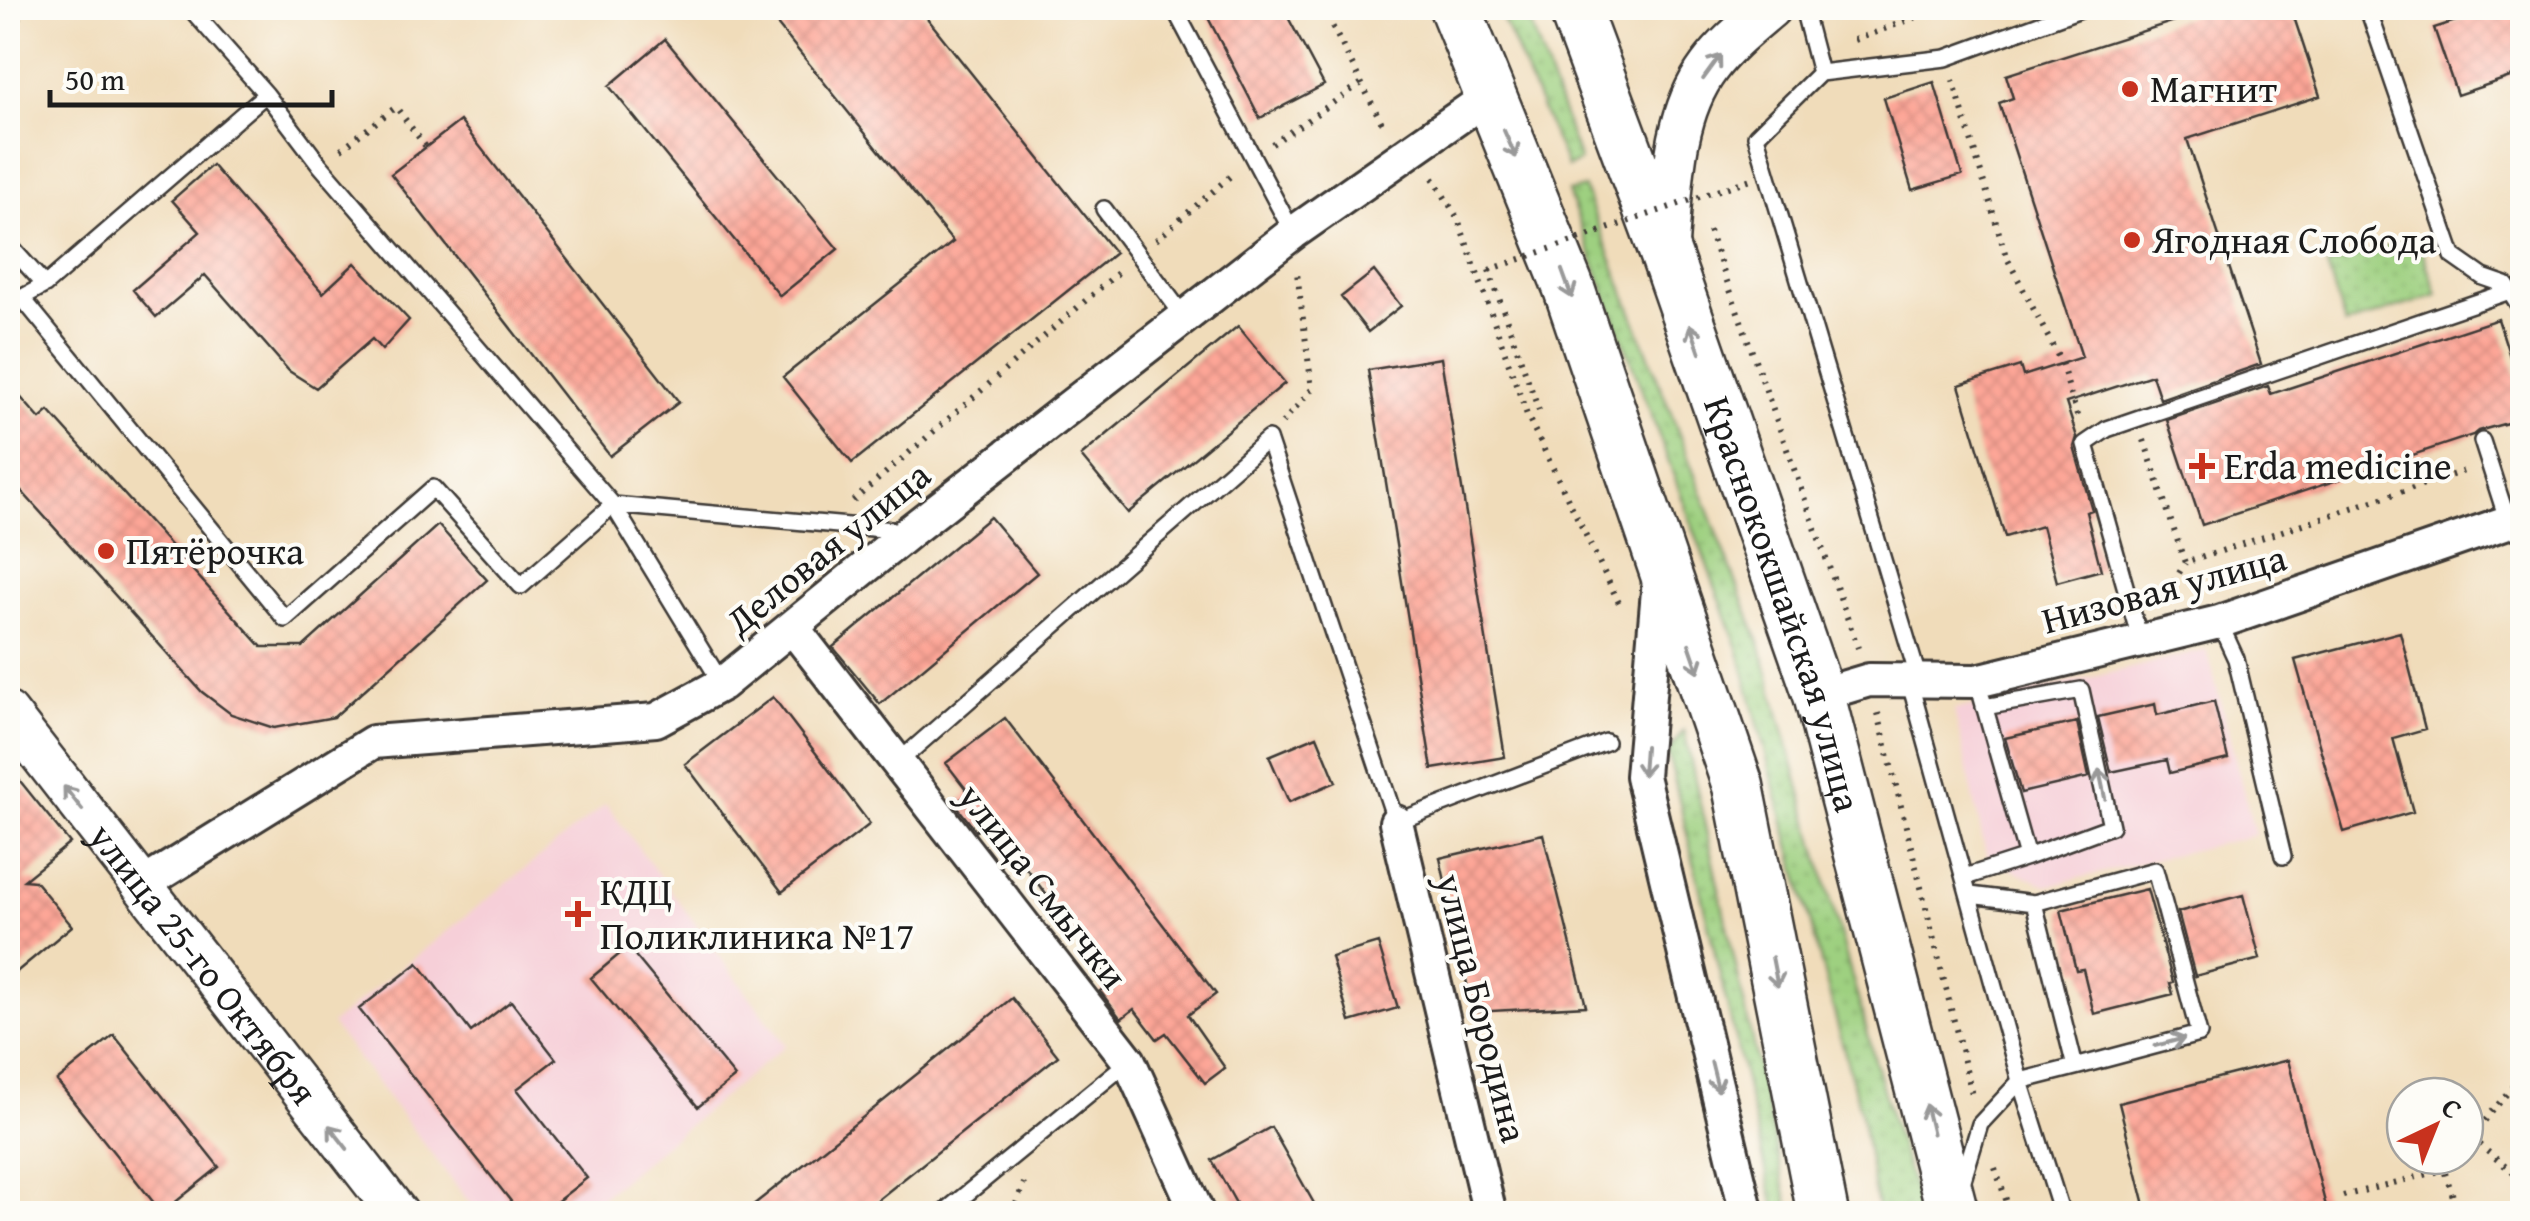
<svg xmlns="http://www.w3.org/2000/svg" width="2530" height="1221" font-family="'Gentium Book Plus',serif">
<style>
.built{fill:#f6cfd8}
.grass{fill:url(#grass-dots);stroke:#5d764e;stroke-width:2.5}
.building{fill:url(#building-cross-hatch)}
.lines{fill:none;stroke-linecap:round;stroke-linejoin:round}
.service-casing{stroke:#3c3934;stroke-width:20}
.minor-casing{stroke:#3c3934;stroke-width:38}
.tertiary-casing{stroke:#3c3934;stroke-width:45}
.primary-casing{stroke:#3c3934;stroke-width:55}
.path{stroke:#3c3934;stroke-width:6;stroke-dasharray:2.5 8;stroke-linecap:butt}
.service{stroke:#fff;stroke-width:15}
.minor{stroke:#fff;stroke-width:32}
.tertiary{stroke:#fff;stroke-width:40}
.primary{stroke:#fff;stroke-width:50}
.path-bridge{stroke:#3c3934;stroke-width:6;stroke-dasharray:2.5 8;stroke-linecap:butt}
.oneway{stroke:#999}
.poi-dot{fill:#c8321e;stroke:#fdfcf7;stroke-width:4}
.labels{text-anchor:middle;stroke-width:8;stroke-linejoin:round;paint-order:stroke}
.poi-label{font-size:38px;fill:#1c1c1c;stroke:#fdfcf7;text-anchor:start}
.street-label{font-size:38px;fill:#1c1c1c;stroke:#fdfcf7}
</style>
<defs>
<pattern id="grass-dots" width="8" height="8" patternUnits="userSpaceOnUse" patternTransform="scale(2.5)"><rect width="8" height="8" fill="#9ed080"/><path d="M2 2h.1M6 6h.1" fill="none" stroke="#88b26e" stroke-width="1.8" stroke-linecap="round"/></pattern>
<pattern id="building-cross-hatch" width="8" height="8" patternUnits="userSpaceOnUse" patternTransform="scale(2.5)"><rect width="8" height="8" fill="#fda697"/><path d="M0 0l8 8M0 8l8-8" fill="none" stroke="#d88e82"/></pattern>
</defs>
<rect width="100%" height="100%" fill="#fdfcf7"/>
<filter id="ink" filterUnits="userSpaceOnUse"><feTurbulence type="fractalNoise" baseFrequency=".01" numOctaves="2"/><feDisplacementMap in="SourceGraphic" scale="20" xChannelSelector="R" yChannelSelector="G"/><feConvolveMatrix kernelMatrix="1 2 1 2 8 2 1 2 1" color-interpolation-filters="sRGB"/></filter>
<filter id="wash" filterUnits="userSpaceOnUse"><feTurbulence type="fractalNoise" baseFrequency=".0048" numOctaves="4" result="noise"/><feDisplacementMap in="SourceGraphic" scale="40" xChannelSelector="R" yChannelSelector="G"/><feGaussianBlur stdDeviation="2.25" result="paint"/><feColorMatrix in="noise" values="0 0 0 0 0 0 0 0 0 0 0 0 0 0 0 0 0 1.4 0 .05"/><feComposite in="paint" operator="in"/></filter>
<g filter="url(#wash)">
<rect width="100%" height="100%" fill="#f0dcba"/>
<!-- built -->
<path class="built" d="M2207,650L2255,835L2047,886L1987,858L1954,710Z
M606,804L786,1045L582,1213L478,1214L331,1024Z"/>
<!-- grass -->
<path class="grass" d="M1498,8H1525L1580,161L1567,167Z
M1584,188L1760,644L1889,1111L1921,1213H1878L1861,1114L1738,648L1568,192Z
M2417,236L2437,295L2345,325L2327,266Z
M1684,730L1790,1213H1776L1668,753Z"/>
<g id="blocks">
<!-- building -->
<path class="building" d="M764,8H919L1115,253L852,463L783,377L953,242Z
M1203,8H1283L1324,85L1260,118Z
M2215,8H2291L2320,96L2187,139L2261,364L2160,399L2152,375L2066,403L2077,437L2074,447L2092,510L2086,512L2101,570L2057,582L2042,526L2005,537L1959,385L2020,366L2023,376L2082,357L1999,103L2013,98L2006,75Z
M2462,8H2522V73L2457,95L2434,28L2465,18Z
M665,39L838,249L780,296L609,86Z
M1934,82L1962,175L1912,190L1884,98Z
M460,121L679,402L610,456L391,174Z
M212,165L323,293L355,263L409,320L382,350L372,339L316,388L289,371L205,275L156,317L133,290L200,232L172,200Z
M1374,271L1401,306L1368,332L1341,297Z
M2498,319L2522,394V419L2478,431L2473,435L2202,525L2167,420L2268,386L2271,394Z
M1238,326L1285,383L1128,513L1081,456Z
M1441,358L1505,757L1432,769L1368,370Z
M8,383L40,419L49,411L262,647H303L438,525L487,580L334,717L274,728L231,714L202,692L8,476Z
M990,517L1037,573L880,704L833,647Z
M2400,632L2425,729L2393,738L2413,812L2344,832L2295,660Z
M773,697L870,824L782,892L685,764Z
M2214,701L2228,759L2170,773L2167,760L2111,772L2098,717L2155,704L2157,715Z
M1005,718L1216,994L1188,1015L1225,1068L1205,1083L1166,1033L1157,1039L1134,1009L1121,1019L1100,991L1113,982L990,821L976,831L955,804L969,793L946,763Z
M2077,722L2089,777L2021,793L2005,738Z
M1317,736L1336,782L1289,802L1269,756Z
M8,766L70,843L24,880L35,881L72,926L8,979Z
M1543,834L1586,1006L1473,1012L1440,858Z
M2147,889L2173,982L2170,983L2173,994L2094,1014L2083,969L2076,970L2061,910Z
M2243,895L2260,959L2195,976L2178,912Z
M1378,943L1398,1008L1350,1022L1331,957Z
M628,947L735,1077L698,1107L591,978Z
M418,963L471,1032L511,1001L556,1059L517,1089L587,1178L541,1214H521L359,1009Z
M1012,998L1058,1056L860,1214H742Z
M114,1035L219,1167L162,1213L57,1081Z
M2288,1060L2328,1214H2147L2119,1103Z
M1271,1127L1320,1214H1242L1212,1160Z"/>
</g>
</g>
<g filter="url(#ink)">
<use href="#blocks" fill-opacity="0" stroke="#3c3934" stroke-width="2.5"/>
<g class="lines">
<defs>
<path id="service" d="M1174,8L1293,233
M1803,8L1820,73L1756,136L1919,680
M2371,8L2368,9L2453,256L2483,277L2506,285L2522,310
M1820,73L1946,58L2083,8
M266,94L320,165L613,505L905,531
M1104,209L1185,318
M8,244L45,285
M23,299L285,619L433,488L521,586L613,505L722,684
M8,305L45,285L266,94L190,8
M2482,441L2508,522
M2219,622L2236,659L2283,856
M2140,639L2085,444L2107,429L2510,291
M1909,680L2020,1081L2062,1214
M1984,707L2081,690L2111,826L2027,857
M896,764L1268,439L1396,822L1606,742
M1965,877L2027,857L1982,698
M2034,903L2155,870L2199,1034L2075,1067
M1962,1183L1980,1124L2020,1081L2075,1067L2034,903L1970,895
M942,1214L1129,1061"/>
<path id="minor" d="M1659,579L1642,776L1747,1214
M793,628L1129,1061L1198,1214
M1819,695L1869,680L1977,681L2219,622L2522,517
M1396,822L1490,1214
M142,885L373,742L656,720L722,684L910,531L1293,233L1489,96"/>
<g id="tertiary">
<path d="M1667,255C1673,194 1670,119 1709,67C1726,44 1749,26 1770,8"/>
<path id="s1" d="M8,713L398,1214"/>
</g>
<g id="primary">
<path d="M1455,8L1568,286L1738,786L1823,1214"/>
<path id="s2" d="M1574,8L1667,258L1819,695L1953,1214"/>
</g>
</defs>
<!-- service casing -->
<use href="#service" class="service-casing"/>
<!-- minor casing -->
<use href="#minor" class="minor-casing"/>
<!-- tertiary casing -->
<use href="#tertiary" class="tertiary-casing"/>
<!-- primary casing -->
<use href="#primary" class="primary-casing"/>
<!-- path -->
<path class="path" d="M1323,8L1384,127
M1854,40L1942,8
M1953,80L2006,256L2061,362L2078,419
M8,112L20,8
M1272,144L1362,83
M341,149L396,107L426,147
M1433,178L1458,219L1527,415L1620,605
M1709,231L1858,648
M1156,240L1234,173
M1489,270L1539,411
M2516,335L2522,356
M1282,423L1312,389L1297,273
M2144,440L2185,563L2464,471
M853,501L1120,271
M2163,600L2185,563
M1878,713L1972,1094
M2471,1138L2522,1180
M2465,1145L2522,1075
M2455,1156L2444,1170L2459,1214
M1995,1168L2011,1214
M2343,1196L2444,1170
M1012,1214L1024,1183"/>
<!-- service -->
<use href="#service" class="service"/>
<!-- minor -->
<use href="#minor" class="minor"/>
<!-- tertiary -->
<use href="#tertiary" class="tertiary"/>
<!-- primary -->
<use href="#primary" class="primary"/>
<!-- path-bridge -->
<path class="path-bridge" d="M1489,270L1751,179"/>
</g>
<!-- one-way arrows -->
<defs><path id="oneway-shaft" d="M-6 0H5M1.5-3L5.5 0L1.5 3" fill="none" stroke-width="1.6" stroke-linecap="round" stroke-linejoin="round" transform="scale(2.5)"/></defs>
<g class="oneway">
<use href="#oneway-shaft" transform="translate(1712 67) rotate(-54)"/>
<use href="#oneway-shaft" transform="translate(1510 144) rotate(66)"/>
<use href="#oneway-shaft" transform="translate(1567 284) rotate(70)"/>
<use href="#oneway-shaft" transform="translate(1695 339) rotate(-109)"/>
<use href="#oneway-shaft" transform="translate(1694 658) rotate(71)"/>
<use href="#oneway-shaft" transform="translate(1644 761) rotate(94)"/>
<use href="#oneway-shaft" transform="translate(2102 784) rotate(-102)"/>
<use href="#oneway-shaft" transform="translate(73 798) rotate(-128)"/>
<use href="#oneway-shaft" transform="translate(1775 972) rotate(79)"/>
<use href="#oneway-shaft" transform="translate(2170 1042) rotate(-15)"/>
<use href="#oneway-shaft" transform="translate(1715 1077) rotate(76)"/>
<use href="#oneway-shaft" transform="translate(1929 1119) rotate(-104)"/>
<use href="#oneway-shaft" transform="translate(338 1137) rotate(-128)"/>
</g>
</g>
<!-- markers -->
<g class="poi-dot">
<circle cx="2130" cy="89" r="10"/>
<circle cx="2132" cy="240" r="10"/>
<path d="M2197 451h10v10h10v10h-10v10h-10v-10h-10v-10h10z"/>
<circle cx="106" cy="551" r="10"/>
<path d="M573 899h10v10h10v10h-10v10h-10v-10h-10v-10h10z"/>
</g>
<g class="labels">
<!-- poi labels -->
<g class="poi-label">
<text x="2150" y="102">Магнит</text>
<text x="2152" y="253">Ягодная Слобода</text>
<text x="2224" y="479">Erda medicine</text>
<text x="126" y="564">Пятёрочка</text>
<text x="600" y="905">КДЦ<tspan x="600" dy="44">Поликлиника №17</tspan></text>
</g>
<!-- street labels -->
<g class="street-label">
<text transform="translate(828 548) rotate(-39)" y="13">Деловая улица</text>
<text transform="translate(2164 589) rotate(-15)" y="13">Низовая улица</text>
<text dy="13" stroke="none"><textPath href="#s2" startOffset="632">Краснококшайская улица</textPath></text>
<text transform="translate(1043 886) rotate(52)" y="13">улица Смычки</text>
<text dy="13" stroke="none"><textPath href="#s1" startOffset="318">улица 25-го Октября</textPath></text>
<text transform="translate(1482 1008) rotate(76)" y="13">улица Бородина</text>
</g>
</g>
<!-- margin -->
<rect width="2530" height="1221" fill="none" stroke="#fdfcf7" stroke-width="40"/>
<!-- north arrow -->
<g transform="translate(2435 1126) rotate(43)"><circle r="48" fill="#fdfcf7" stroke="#a3a29f" stroke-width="2.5"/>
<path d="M0-8L18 38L0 25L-18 38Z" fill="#c8321e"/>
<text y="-15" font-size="28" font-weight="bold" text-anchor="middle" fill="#1c1c1c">С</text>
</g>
<!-- scale -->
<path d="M50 90v15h282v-15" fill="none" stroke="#1c1c1c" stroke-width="5"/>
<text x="65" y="90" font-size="30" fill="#1c1c1c" stroke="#fdfcf7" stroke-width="8" paint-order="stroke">50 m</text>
</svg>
